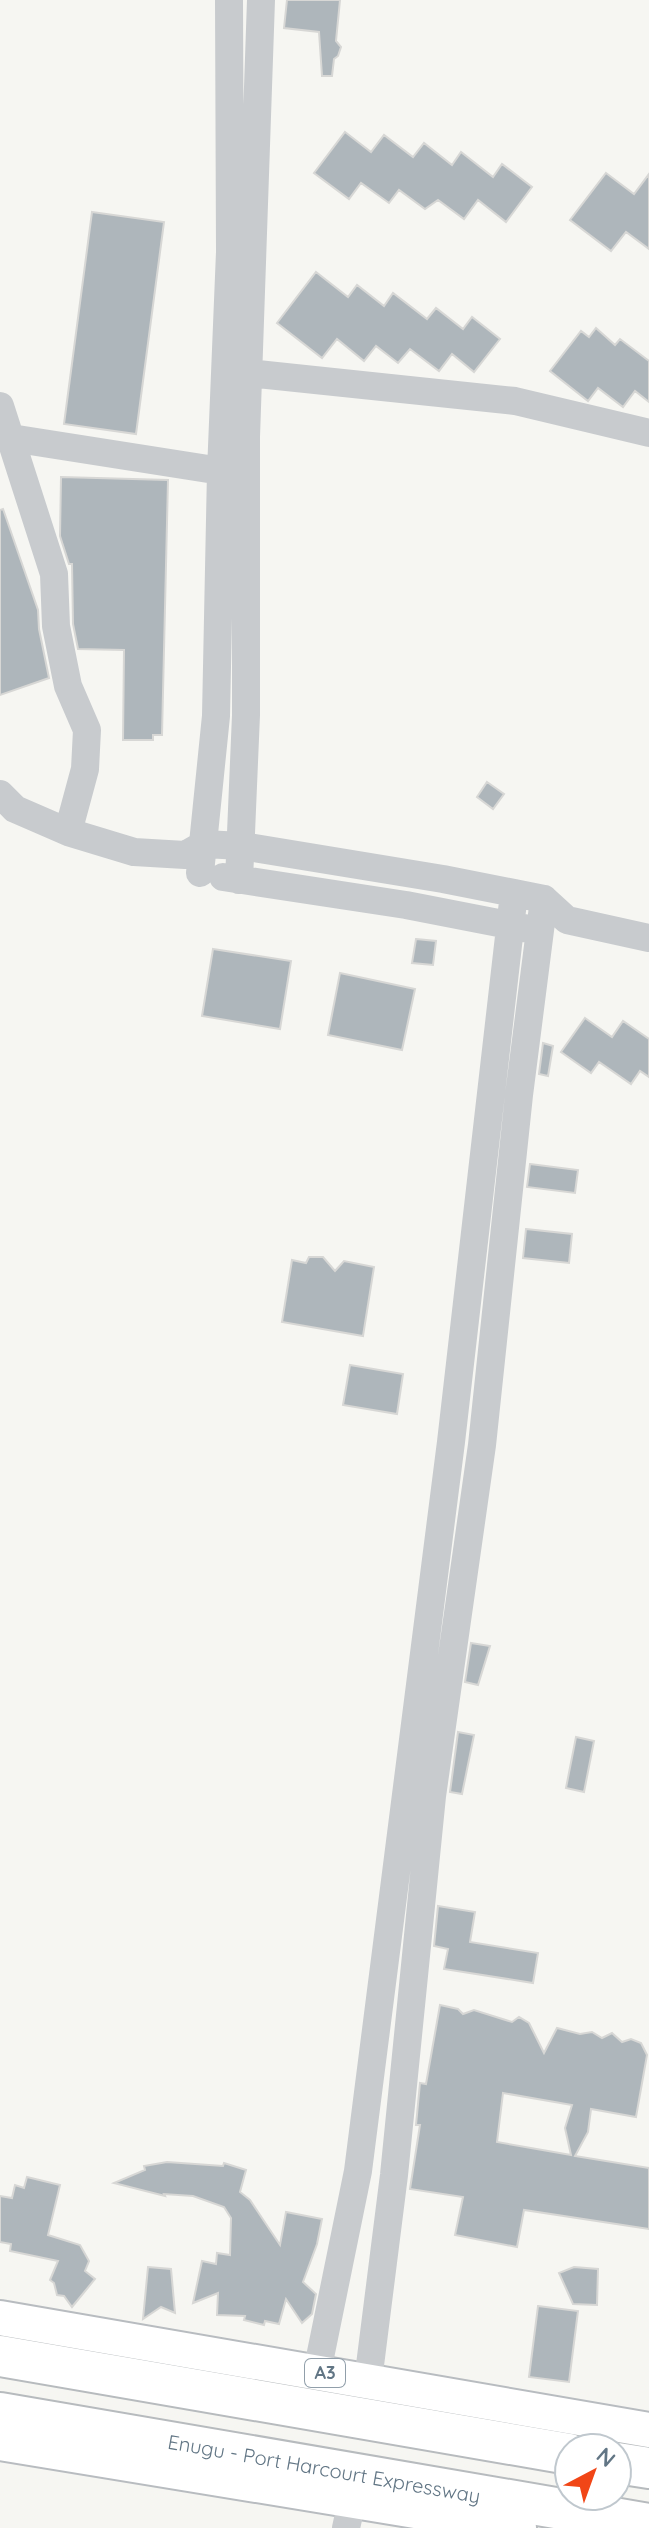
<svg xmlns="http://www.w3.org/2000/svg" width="649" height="2528" font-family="Quicksand,sans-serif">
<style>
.building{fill:#aeb6bb;stroke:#d7d7d5;stroke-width:2;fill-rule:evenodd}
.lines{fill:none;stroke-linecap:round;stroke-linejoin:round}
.major-casing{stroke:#b8bcc0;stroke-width:38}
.highway-casing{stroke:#b7bbbe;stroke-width:44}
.minor{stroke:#c8cbce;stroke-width:28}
.major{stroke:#fff;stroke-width:34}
.highway{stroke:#fff;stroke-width:40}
.labels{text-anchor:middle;stroke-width:8;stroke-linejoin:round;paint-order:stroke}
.shield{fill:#fff;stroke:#919faa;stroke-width:2}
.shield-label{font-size:18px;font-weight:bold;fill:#627685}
.street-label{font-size:20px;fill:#627685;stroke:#fff}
</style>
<rect width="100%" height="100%" fill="#f6f6f2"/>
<!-- building -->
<path class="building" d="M287,0H340L336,41L341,47L338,56L334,59L332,76H322L319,32L284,28Z
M345,132L371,152L384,135L413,157L424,143L452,165L461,152L493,177L502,164L532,187L506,222L478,200L464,219L438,200L425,209L399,190L389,203L361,183L349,199L314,173Z
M606,173L634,194L649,174V249L626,232L611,251L570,220Z
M92,212L164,222L136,434L64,424Z
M316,272L348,297L357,285L384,306L393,293L427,319L436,308L463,329L472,317L500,339L474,372L452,354L439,371L410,349L398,363L376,346L364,361L337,339L322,358L277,323Z
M596,328L615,345L620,339L649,361V402L635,391L623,407L598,388L588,401L550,371L581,331L589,337Z
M61,477L168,480L162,735H153V740H123L124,650L78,649L73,624L72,564H69L60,536Z
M3,509L38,610L39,629L49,678L0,695V510Z
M487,782L504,794L493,809L477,797Z
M416,939L436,941L433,965L412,963Z
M213,949L291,961L280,1029L202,1016Z
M340,973L415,989L402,1050L328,1035Z
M585,1018L612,1037L623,1021L649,1039V1077L640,1071L631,1084L599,1062L591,1073L561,1052Z
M543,1043L553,1046L548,1076L539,1074Z
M530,1164L578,1170L575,1193L527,1187Z
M526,1229L572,1234L569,1263L523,1258Z
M309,1257H323L335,1271L344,1261L374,1267L363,1336L282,1322L292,1260L306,1263Z
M350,1365L403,1374L397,1414L343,1405Z
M471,1643L490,1646L478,1685L465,1682Z
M458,1732L474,1735L462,1794L450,1792Z
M576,1737L594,1741L584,1792L566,1788Z
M438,1906L475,1912L470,1942L538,1953L533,1983L444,1969L448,1949L434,1946Z
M440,2005L458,2009L463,2014L474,2010L512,2022L519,2017L529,2023L544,2053L557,2028L580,2034L592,2032L602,2038L612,2033L622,2042L631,2039L641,2043L647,2055L636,2117L591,2109L588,2132L575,2156L649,2168V2229L524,2210L517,2247L455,2235L463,2197L410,2189L420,2125H416L420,2083L426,2084ZM503,2093L572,2105L565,2128L571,2155L497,2142Z
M167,2162L223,2166L224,2163L246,2170L240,2192L250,2200L280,2245L286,2212L322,2219L317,2244L303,2282L316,2294L312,2314L302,2323L286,2299L279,2324L265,2321L264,2325L244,2320L245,2316L217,2315L218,2293L193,2303L202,2261L216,2264L217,2253L230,2255L231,2218L224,2207L193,2196L164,2194L165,2196L114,2183L145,2170L144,2166Z
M27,2177L60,2185L48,2235L80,2245L89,2261L85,2271L95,2279L72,2307L64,2296L57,2295L54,2283L50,2280L58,2261L10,2251L11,2244L0,2242V2196L12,2198L15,2185L24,2188Z
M148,2267L171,2269L175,2313L161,2307L143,2319Z
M574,2267L598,2269L597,2305L573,2304L559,2273Z
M538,2306L578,2311L569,2382L529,2377Z"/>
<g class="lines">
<defs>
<path id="major" d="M0,2318L649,2430
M0,2443L519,2528"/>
<path id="highway" d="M0,2356L569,2454
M0,2413L649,2524
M617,2463L649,2468"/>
</defs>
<!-- major casing -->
<use href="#major" class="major-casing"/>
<!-- highway casing -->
<use href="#highway" class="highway-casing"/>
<!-- minor -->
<path class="minor" d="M248,373L515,401L649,433
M0,406L54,574L56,626L68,686L87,730L85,769L68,832
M11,438L221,471
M0,794L15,809L68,832L134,852L185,855L204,844L242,846L443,879L544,899L567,920L649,938
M200,873L216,716L221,471L230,252L229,0
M223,877L406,905L529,929
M239,880L246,715V437L261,0
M317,2372L358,2171L451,1442L514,893
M368,2381L394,2175L432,1796L482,1445L519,1095L544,899
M346,2528L352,2501"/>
<!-- major -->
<use href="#major" class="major"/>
<!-- highway -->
<use href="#highway" class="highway"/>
</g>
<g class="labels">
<!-- shield labels -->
<rect class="shield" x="305" y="2359" width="40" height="28" rx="6"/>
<g class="shield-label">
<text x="325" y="2379">A3</text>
</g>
<!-- street labels -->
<g class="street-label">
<text transform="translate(324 2469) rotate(10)" y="7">Enugu - Port Harcourt Expressway</text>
</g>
</g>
<!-- north arrow -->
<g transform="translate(593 2472) rotate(41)"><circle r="38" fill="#ffffff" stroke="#c0c8ce" stroke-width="2"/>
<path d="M0-6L14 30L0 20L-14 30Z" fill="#f14617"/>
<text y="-12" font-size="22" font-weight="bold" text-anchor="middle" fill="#627685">N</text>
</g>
</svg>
